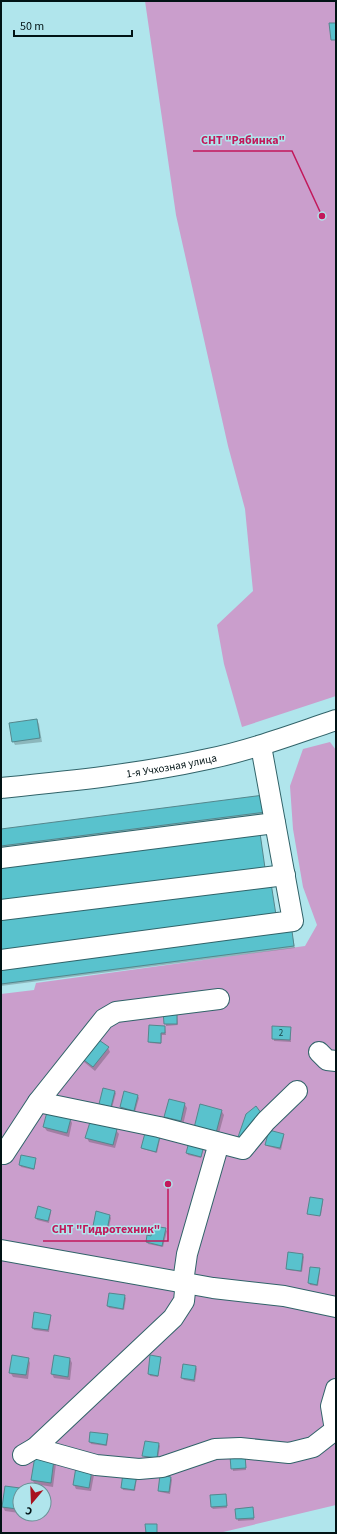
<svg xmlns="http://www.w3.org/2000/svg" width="337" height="1534" font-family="'Source Sans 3',sans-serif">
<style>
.green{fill:#ca9ecc;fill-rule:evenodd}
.shadow{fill:#0003}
.building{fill:#59c2cd;stroke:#54878d}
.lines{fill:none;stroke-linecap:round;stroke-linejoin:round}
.minor-casing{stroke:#316369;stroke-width:22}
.minor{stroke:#fff;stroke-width:20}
.labels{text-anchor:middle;stroke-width:3;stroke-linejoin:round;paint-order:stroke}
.number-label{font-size:9px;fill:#173f43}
.street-label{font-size:11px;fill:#011315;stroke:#b0e5ec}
.leader{fill:none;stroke:#c2185b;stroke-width:1.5}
.callout-dot{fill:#c2185b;stroke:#b0e5ec;stroke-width:1.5}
.callout-label{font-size:12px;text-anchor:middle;font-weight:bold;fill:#c2185b;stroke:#b0e5ec;stroke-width:3;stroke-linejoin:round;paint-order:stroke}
</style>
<rect width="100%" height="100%" fill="#b0e5ec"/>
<!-- green -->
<path class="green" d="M145,1H336V696L242,727L224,664L217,625L253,591L245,509L228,446L176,215Z
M330,742L336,750V1373L327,1406L336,1431V1505L219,1533H1V994L34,990L36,983L305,946L317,925L303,887L293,829L290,786L303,749ZM20,1490H44V1514H20Z"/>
<!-- shadow -->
<path class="shadow" d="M37,720L39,724L42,742L15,745L13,741Z
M264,796L267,814L1,848V830Z
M260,834L265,870L1,904Z
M292,932L295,948L1,986V969Z
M164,1011L177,1012L178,1025L166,1026Z
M165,1027L166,1035H162L161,1044L150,1043L149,1041Z
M273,1027L290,1028L291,1042L274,1041Z
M108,1048L110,1052L95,1071L84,1062L82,1057Z
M115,1092L116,1093L112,1108L101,1105L100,1104Z
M138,1096L139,1098L135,1112L122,1109L121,1107Z
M184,1103L187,1108L183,1125L168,1121L165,1117Z
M201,1106L221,1110L224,1115L218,1137Z
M70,1118L72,1123L69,1137L47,1131L44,1127Z
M116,1130L119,1134L115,1148L89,1142L87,1138Z
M283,1134L284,1136L281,1150L267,1146L266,1144Z
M159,1137L160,1139L157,1153L143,1149L142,1148Z
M204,1148L201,1158L188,1155L187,1153Z
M35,1159L36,1161L34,1170L21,1167L20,1165Z
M322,1199L323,1201L321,1215L308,1213Z
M50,1211L51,1212L49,1223L37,1220L36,1218Z
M110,1216L111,1218L108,1231L95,1228L94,1226Z
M165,1229L167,1231L163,1247L148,1244L147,1242Z
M303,1255L304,1257L302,1272L288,1270L287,1268Z
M311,1268L319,1269L320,1271L318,1286L310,1285L309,1283Z
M124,1296L126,1298L124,1310L109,1308L108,1306Z
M50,1316L51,1318L49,1332L34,1330L33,1328Z
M28,1358L30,1363L28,1379L13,1377L10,1372Z
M160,1358L161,1359L158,1377L150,1376L149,1374Z
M70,1359L72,1363L70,1380L54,1378L52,1374Z
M184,1366L196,1367L197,1369L195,1382L184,1380L182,1378Z
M91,1433L107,1435L108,1437L107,1446L91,1444L90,1442Z
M159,1444L160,1446L158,1459L144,1457L143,1455Z
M231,1457H246V1470L233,1471Z
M54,1460L56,1464L53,1487L35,1484L32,1480Z
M91,1470L94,1475L91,1491L76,1489L74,1485Z
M137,1478L135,1491L123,1490L122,1488Z
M171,1478L172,1480L170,1494L160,1492L159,1490Z
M20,1489L19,1513L5,1511L3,1507Z
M226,1495L227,1508L213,1509L211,1507Z
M253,1508L254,1520L238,1521L236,1509Z"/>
<!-- building -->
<path class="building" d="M329,23H336V40H331Z
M37,719L40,738L12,742L9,723Z
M264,795L266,812L1,846V829Z
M260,833L265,868L1,902V866Z
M271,883L276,915L1,950V918Z
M292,931L294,946L1,984V968Z
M177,1009V1024H164L163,1010Z
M149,1025L165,1026V1033H161V1043L148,1042Z
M272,1026L291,1027L290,1040L272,1039Z
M96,1038L109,1047L93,1067L80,1057Z
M103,1088L115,1091L111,1107L99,1104Z
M124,1091L138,1095L134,1111L120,1107Z
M169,1099L185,1103L181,1121L164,1117Z
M200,1104L222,1110L216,1133L194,1128Z
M256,1106L264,1117L237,1140L246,1114Z
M47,1112L71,1118L67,1133L43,1127Z
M90,1122L117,1129L113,1145L85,1138Z
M269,1130L284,1134L280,1148L265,1145Z
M145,1133L160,1136L156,1152L141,1148Z
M189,1142L204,1145L201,1157L186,1153Z
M21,1155L36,1158L34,1169L19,1165Z
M310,1197L323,1199L320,1216L307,1214Z
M38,1206L51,1210L48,1221L35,1218Z
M96,1211L110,1215L107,1230L93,1226Z
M153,1226L166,1228L162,1246L146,1242L147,1235L151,1236Z
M288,1252L303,1254L301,1271L286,1269Z
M310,1267L320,1268L317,1285L308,1283Z
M109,1293L125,1295L123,1309L107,1306Z
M34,1312L51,1315L48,1330L32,1328Z
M12,1355L29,1358L26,1375L9,1373Z
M54,1355L70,1358L68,1377L51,1374Z
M150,1355L161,1357L158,1376L148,1374Z
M183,1364L196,1366L194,1380L181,1378Z
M90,1432L108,1434L106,1445L89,1442Z
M145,1441L159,1443L157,1458L142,1456Z
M245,1455L246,1468L231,1469L230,1456Z
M35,1456L54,1459L51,1483L31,1480Z
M76,1467L92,1470L89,1488L73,1485Z
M123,1473L137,1475L134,1490L121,1488Z
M160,1475L171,1477L169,1492L158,1491Z
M5,1486L20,1488L17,1509L2,1507Z
M226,1494L227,1506L211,1507L210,1495Z
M253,1507L254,1518L236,1519L235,1509Z
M145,1524H157V1533H146Z"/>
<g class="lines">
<defs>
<g id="minor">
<path id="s1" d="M1,788C70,781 140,774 208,759C252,750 294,734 336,720"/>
<path d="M1,858L275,823"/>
<path d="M1,910L285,875"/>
<path d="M1,960L293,921L261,746"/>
<path d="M319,1052L327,1060L336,1061"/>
<path d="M38,1102L159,1127L243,1149L266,1121L297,1091"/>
<path d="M4,1154L38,1102L104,1019L116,1012L219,999"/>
<path d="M1,1250L213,1288L284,1296L336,1307"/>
<path d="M35,1448L96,1465L139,1469L162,1467L215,1449L240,1448L289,1453L313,1447L335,1430L331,1406L336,1389"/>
<path d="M23,1455L35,1448L173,1318L184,1301L185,1291L183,1282L187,1254L219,1143"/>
</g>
</defs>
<!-- minor casing -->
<use href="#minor" class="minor-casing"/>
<!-- minor -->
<use href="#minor" class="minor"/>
</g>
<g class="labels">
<!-- number labels -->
<g class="number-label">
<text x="281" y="1036">2</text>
</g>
<!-- street labels -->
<g class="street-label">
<text dy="4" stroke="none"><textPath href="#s1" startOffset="172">1-я Учхозная улица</textPath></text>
</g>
</g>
<!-- callouts -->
<path class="leader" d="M322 216L292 151H193M168 1184L168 1241H43"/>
<g class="callout-dot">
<circle cx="322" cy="216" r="4"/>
<circle cx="168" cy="1184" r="4"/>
</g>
<g class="callout-label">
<text x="243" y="144">СНТ "Рябинка"</text>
<text x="106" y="1233">СНТ "Гидротехник"</text>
</g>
<!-- border -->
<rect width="337" height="1534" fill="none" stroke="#011315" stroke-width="4"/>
<!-- north arrow -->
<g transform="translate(32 1502) rotate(199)"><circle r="19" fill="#b0e5ec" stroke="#6a9196"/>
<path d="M0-3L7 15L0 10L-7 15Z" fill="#a8131f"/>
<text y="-6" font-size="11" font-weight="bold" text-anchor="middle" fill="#011315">С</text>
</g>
<!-- scale -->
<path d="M14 30v6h118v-6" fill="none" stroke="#011315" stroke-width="2"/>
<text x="20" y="30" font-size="12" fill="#011315" stroke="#b0e5ec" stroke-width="3" paint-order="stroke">50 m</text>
</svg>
